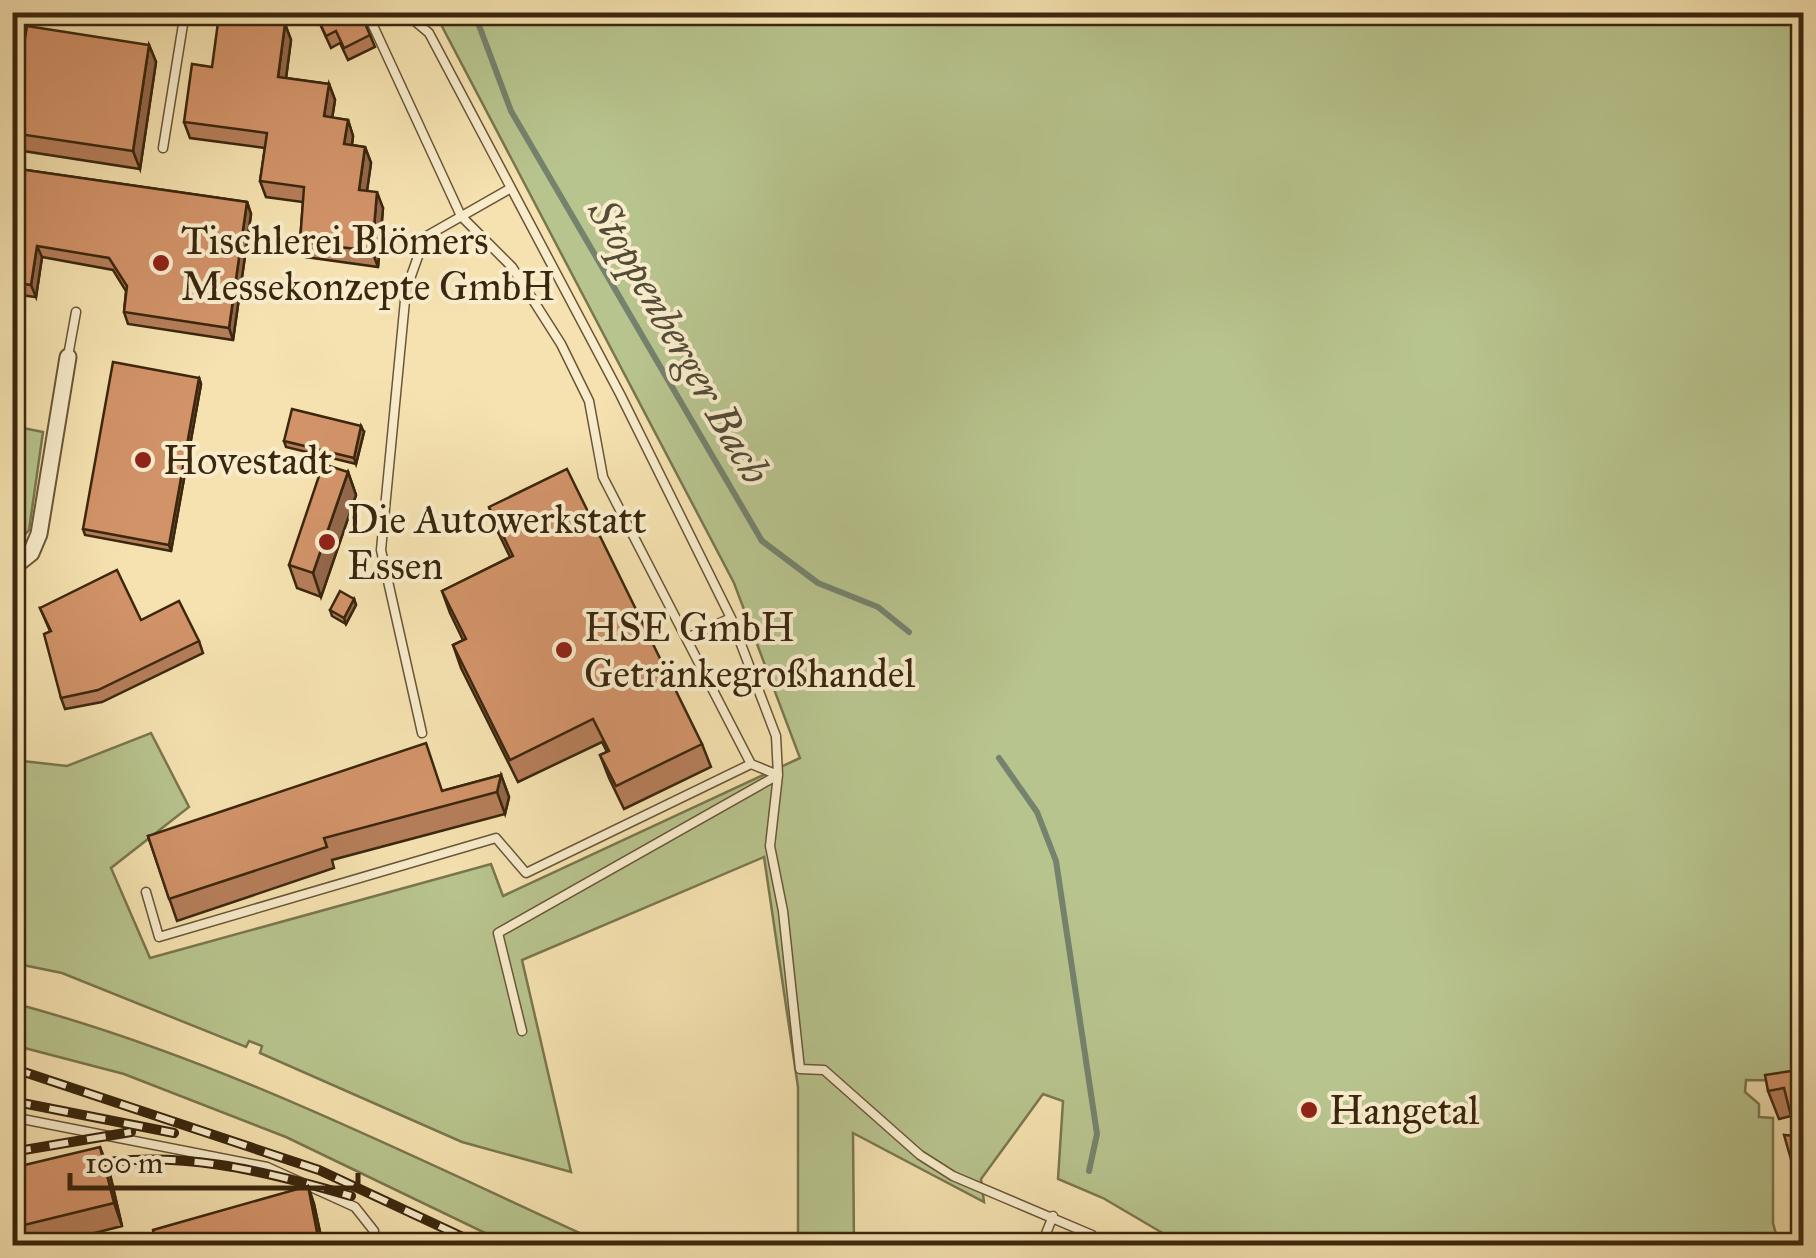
<svg xmlns="http://www.w3.org/2000/svg" width="1816" height="1258" font-family="'IM FELL Great Primer',serif">
<style>
.green{fill:#b8c48e;stroke:#7a764e;stroke-width:2.5}
.lines{fill:none;stroke-linecap:round;stroke-linejoin:round}
.stream{stroke:#75826d;stroke-width:6}
.lane-casing{stroke:#6a5636;stroke-width:11}
.street-casing{stroke:#6a5636;stroke-width:19}
.lane{stroke:#f8eccc;stroke-width:8}
.street{stroke:#f8eccc;stroke-width:15}
.rail-casing{stroke:#3b270e;stroke-width:10}
.rail{stroke:#f8eccc;stroke-width:6;stroke-dasharray:19;stroke-linecap:butt}
.wall{fill:#b57e5a;stroke:#3b270e;stroke-width:2.5}
.shaded-wall{fill:#93674a;stroke:#3b270e;stroke-width:2.5}
.building{fill:#d29369;stroke:#3b270e;stroke-width:2.5}
.poi-dot{fill:#8f2418;stroke:#f8eccc;stroke-width:4}
.labels{text-anchor:middle;stroke-width:8;stroke-linejoin:round;paint-order:stroke}
.poi-label{font-size:40px;fill:#3b270e;stroke:#f8eccc;text-anchor:start}
.water-label{font-size:42px;font-style:italic;fill:#534d36;stroke:#f8eccc}
</style>
<rect width="100%" height="100%" fill="#f5e2b0"/>
<filter id="stains"><feTurbulence type="fractalNoise" baseFrequency=".002" numOctaves="4"/><feColorMatrix values="0 0 0 0 .2 0 0 0 0 .09 0 0 0 0 .02 0 0 0 .5 -.17"/></filter>
<radialGradient id="worn" r=".72"><stop offset=".6" stop-color="#630" stop-opacity="0"/><stop offset="1" stop-color="#630" stop-opacity=".3"/></radialGradient>
<!-- green -->
<path class="green" d="M435,13H1803V1081L1746,1080L1745,1092L1759,1104V1117L1773,1118V1223L1779,1245H1183L1103,1198L1058,1179L1063,1101L1043,1094L981,1179L984,1202L853,1133L854,1245H798V1087L764,857L522,960L571,1172L462,1142L260,1053L262,1046L249,1041L246,1047L62,973L13,963V760L67,766L151,733L189,807L111,868L150,958L491,864L503,896L800,758L734,583Z
M13,426L43,432L29,530L13,548Z
M13,1003C220,1058 412,1157 606,1245H510L286,1137L124,1074L13,1045Z"/>
<g class="lines">
<!-- stream -->
<path class="stream" d="M474,12L511,111L762,541L818,583L878,607L909,632
M999,758L1037,812L1056,861L1097,1134L1089,1171"/>
<defs>
<path id="lane" d="M404,12L429,33L620,394L731,618L776,736L778,775L770,846L783,911L800,1069L824,1070L920,1155L953,1176L1092,1235L1097,1246
M370,19L461,216L512,267L561,344L589,401L603,477L751,764L778,775
M163,148L185,12
M68,356L76,312
M689,637L731,618
M422,733L381,550L406,290L425,237L511,188
M146,892L159,937L496,838L526,873L751,764
M522,1031L498,933L778,775
M12,1117L267,1167L355,1207L374,1231L373,1246
M1041,1246L1053,1216"/>
<path id="street" d="M12,568L31,553L39,534L68,357"/>
</defs>
<!-- lane casing -->
<use href="#lane" class="lane-casing"/>
<!-- street casing -->
<use href="#street" class="street-casing"/>
<!-- lane -->
<use href="#lane" class="lane"/>
<!-- street -->
<use href="#street" class="street"/>
<defs>
<path id="rail" d="M12,1068L319,1170L482,1246
M12,1101L174,1133
M12,1152L131,1132
M81,1166C173,1148 262,1170 351,1196"/>
</defs>
<!-- rail casing -->
<use href="#rail" class="rail-casing"/>
<!-- rail -->
<use href="#rail" class="rail"/>
</g>
<!-- wall -->
<path class="wall" d="M315,13L370,35L375,47L348,60L340,43L331,48Z
M285,24L291,40L286,78L329,84L335,100L332,118L348,120L353,136L352,145L365,147L371,163L367,190L383,208L378,267L306,257L300,242L303,202L266,197L260,181L265,148L190,138L184,122L212,67Z
M149,45L156,62L140,169L17,150L12,138V119Z
M12,168L247,202L251,214L233,340L128,324L124,312L126,291L113,270L42,257L36,297L12,294Z
M199,378L201,384L171,551L85,535L83,529Z
M364,432L356,464L286,447L284,441Z
M348,472L356,495L321,597L297,588L289,565Z
M489,507L702,744L711,767L624,809L609,778L600,755L607,752L602,742L518,782L461,668L453,645L463,640L450,613L442,591L510,557L497,530Z
M354,599L356,605L346,624L332,616L330,610Z
M40,608L141,620L199,641L203,653L102,702L65,709L61,698L50,631Z
M501,775L509,797L505,814L332,860L334,868L177,921L148,836L442,791Z
M1798,1070L1804,1204L1796,1136L1791,1116L1779,1119L1768,1091Z
M12,1168L109,1170L122,1226L44,1246H12Z
M308,1186L314,1204L323,1246H156Z"/>
<!-- shaded-wall -->
<path class="shaded-wall" d="M285,24L291,40L284,93L278,77Z
M149,45L156,62L140,169L133,151Z
M329,84L335,100L330,132L324,116Z
M348,120L353,136L350,160L344,144Z
M365,147L371,163L365,205L359,190Z
M377,192L383,208L378,267L372,251Z
M247,202L251,214L233,340L229,328Z
M37,246L42,257L36,297L31,285Z
M199,378L201,384L171,551L169,545Z
M361,426L364,432L356,464L354,458Z
M348,472L356,495L321,597L313,573Z
M354,599L356,605L346,624L344,618Z
M501,775L509,797L505,814L497,792Z
M100,1147L109,1170L122,1226L114,1203Z
M308,1186L314,1204L323,1246H321L318,1237Z"/>
<!-- building -->
<path class="building" d="M360,12L370,35L344,48L336,31L326,36L315,13Z
M219,15L285,24L278,77L329,84L324,116L348,120L344,144L365,147L359,190L377,192L372,251L300,242L304,187L260,181L267,133L184,122L192,64L212,67Z
M27,26L149,45L133,151L12,133V119Z
M12,168L247,202L229,328L124,312L127,286L109,258L37,246L31,285L12,282Z
M113,362L199,378L169,545L83,529Z
M292,409L361,426L354,458L284,441Z
M323,464L348,472L313,573L289,565Z
M567,469L702,744L616,786L600,755L609,751L593,719L510,760L453,645L466,639L442,591L513,556L489,507Z
M117,570L141,620L179,601L199,641L98,690L61,698L44,634L51,631L40,608Z
M340,591L354,599L344,618L330,610Z
M426,743L442,791L501,775L497,792L324,838L327,847L169,899L148,836Z
M1798,1070L1801,1083H1804V1204L1784,1135L1796,1136L1784,1088L1768,1091L1765,1075Z
M100,1147L114,1203L12,1228V1168Z
M308,1186L318,1237L282,1246H156L153,1230Z"/>
<!-- markers -->
<g class="poi-dot">
<circle cx="161" cy="263" r="10"/>
<circle cx="143" cy="460" r="10"/>
<circle cx="327" cy="542" r="10"/>
<circle cx="564" cy="650" r="10"/>
<circle cx="1309" cy="1110" r="10"/>
</g>
<g class="labels">
<!-- poi labels -->
<g class="poi-label">
<text x="181" y="254">Tischlerei Blömers<tspan x="181" dy="46">Messekonzepte GmbH</tspan></text>
<text x="163" y="474">Hovestadt</text>
<text x="347" y="533">Die Autowerkstatt<tspan x="347" dy="46">Essen</tspan></text>
<text x="584" y="641">HSE GmbH<tspan x="584" dy="46">Getränkegroßhandel</tspan></text>
<text x="1329" y="1124">Hangetal</text>
</g>
<!-- water labels -->
<g class="water-label">
<text transform="translate(680 341) rotate(60)" y="15">Stoppenberger Bach</text>
</g>
</g>
<!-- margin -->
<rect width="1816" height="1258" fill="none" stroke="#f5e2b0" stroke-width="50"/>
<rect x="15" y="15" width="1786" height="1228" fill="none" stroke="#3b270e" stroke-width="5"/>
<rect x="25" y="25" width="1766" height="1208" fill="none" stroke="#3b270e" stroke-width="2.5"/>
<!-- scale -->
<path d="M70 1173v15h288v-15" fill="none" stroke="#3b270e" stroke-width="5"/>
<text x="85" y="1173" font-size="30" fill="#3b270e" stroke="#f8eccc" stroke-width="8" paint-order="stroke">100 m</text>
<rect width="100%" height="100%" filter="url(#stains)"/>
<rect width="100%" height="100%" fill="url(#worn)"/>
</svg>
